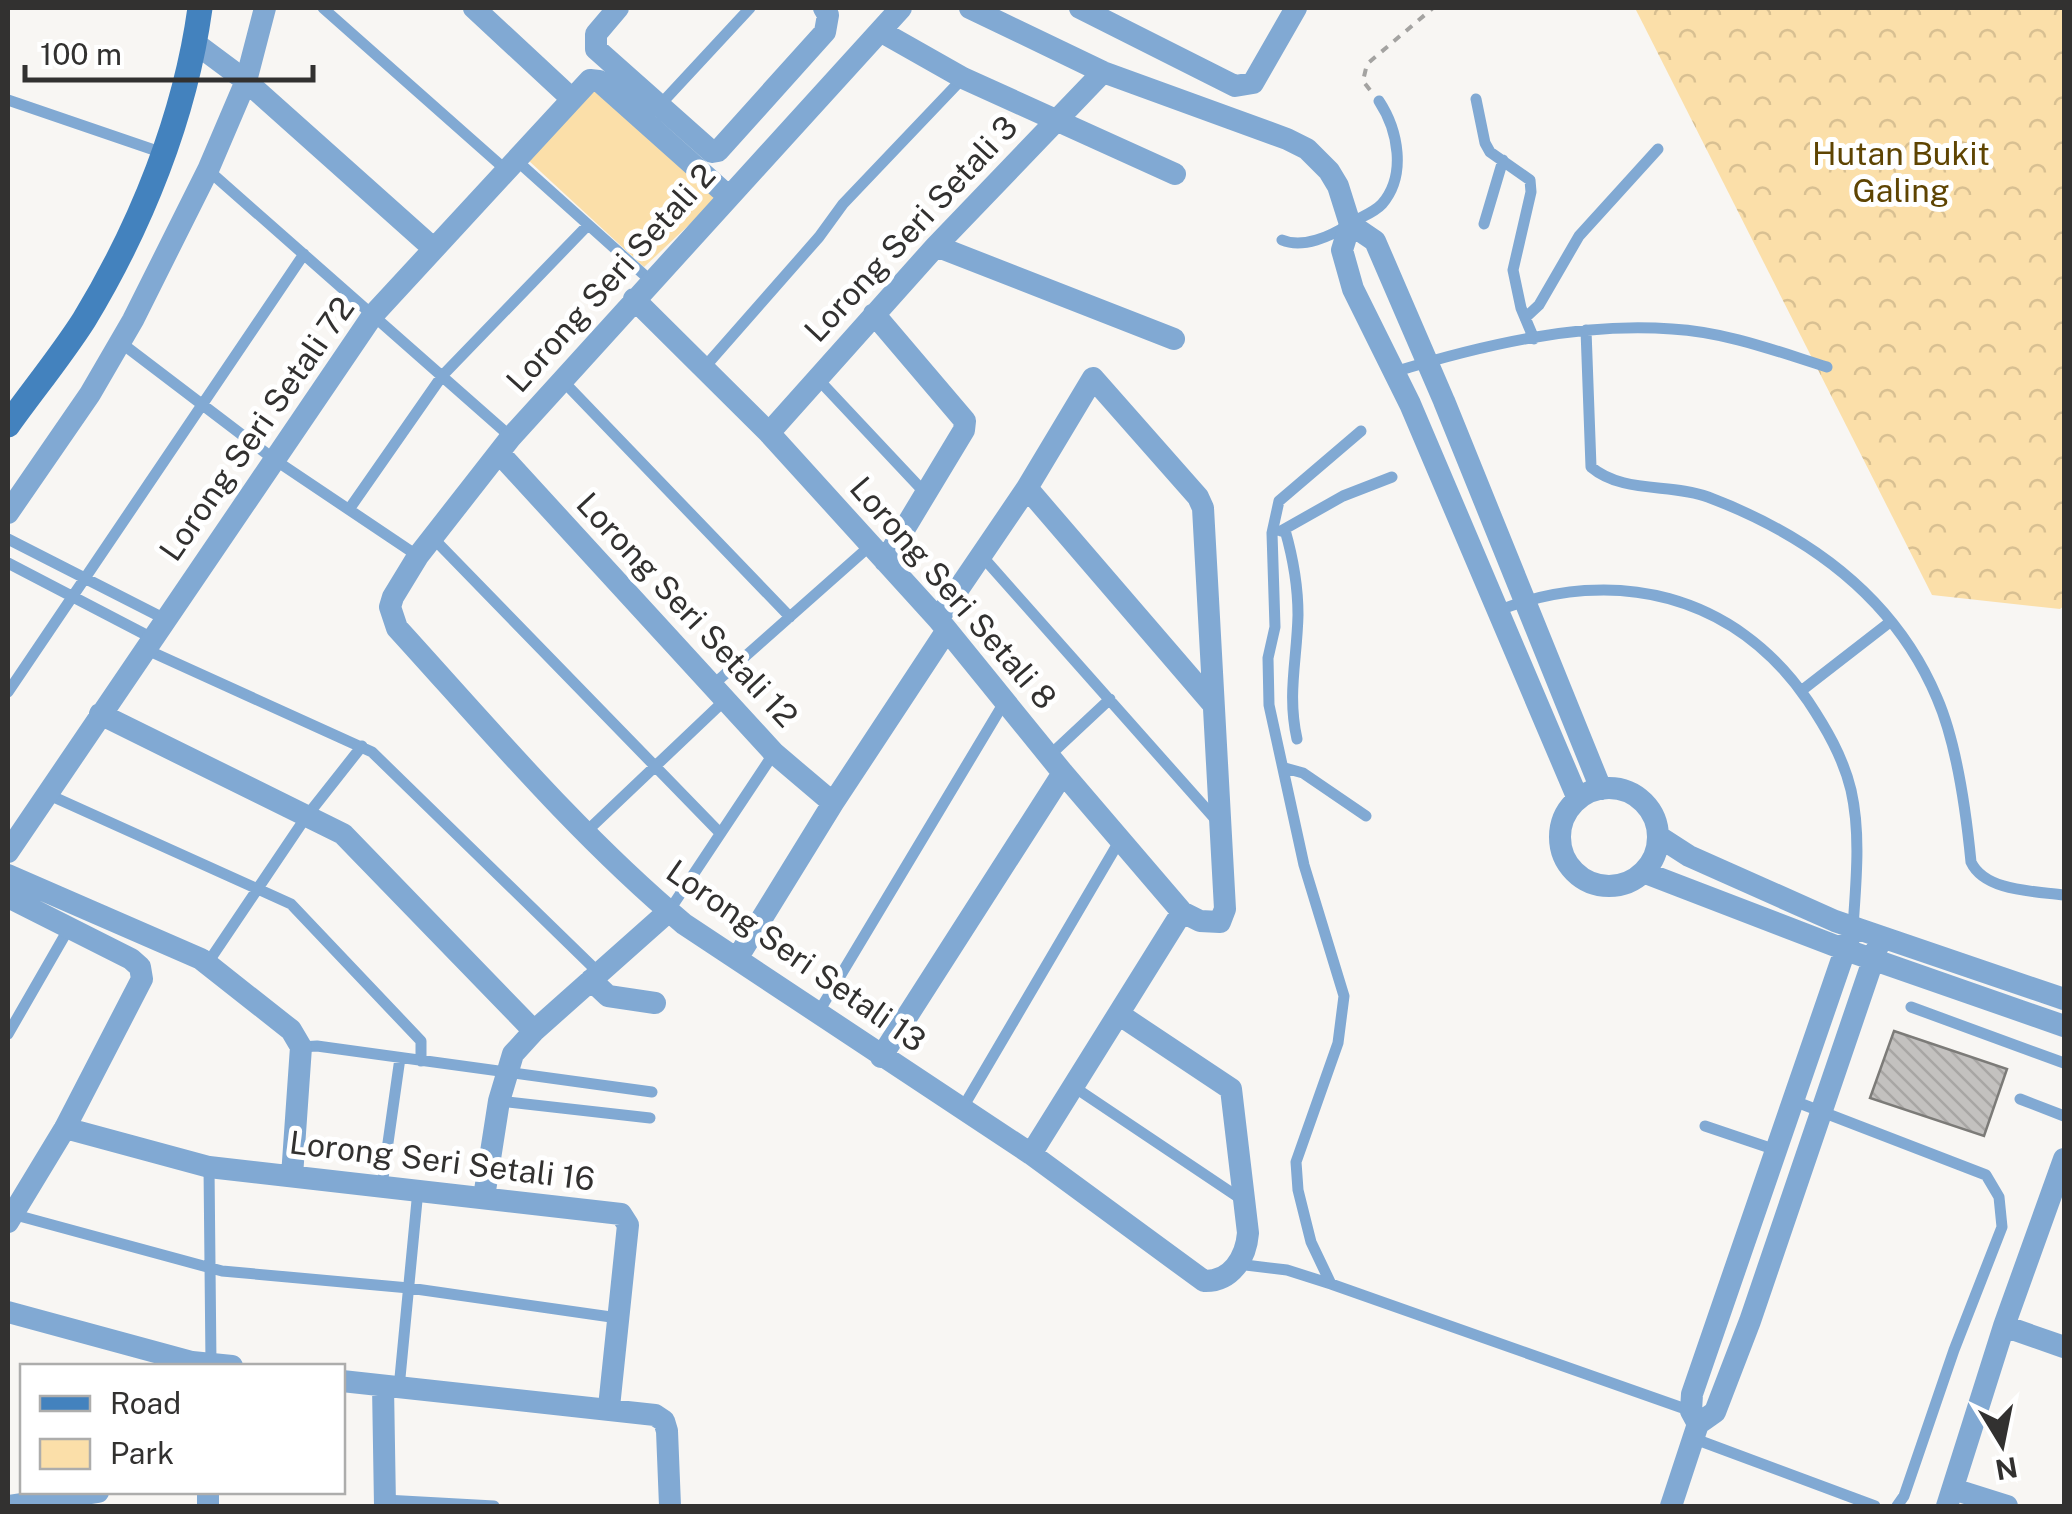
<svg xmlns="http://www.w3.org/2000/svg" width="2072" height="1514" font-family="'Public Sans',sans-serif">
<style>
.forest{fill:url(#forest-crowns)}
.park{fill:#fbdfa9}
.building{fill:url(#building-back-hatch);stroke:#7c7b78;stroke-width:2.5}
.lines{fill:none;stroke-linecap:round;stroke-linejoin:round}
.path{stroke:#a4a3a1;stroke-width:4;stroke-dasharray:8 8;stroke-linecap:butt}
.lane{stroke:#81a9d3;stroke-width:11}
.street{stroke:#81a9d3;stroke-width:22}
.secondary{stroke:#4382be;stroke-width:25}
.labels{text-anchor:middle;stroke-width:10;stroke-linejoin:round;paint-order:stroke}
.park-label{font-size:32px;fill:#5e4402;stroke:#fff}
.street-label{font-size:32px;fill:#323130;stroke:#fff}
</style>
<defs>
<pattern id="forest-crowns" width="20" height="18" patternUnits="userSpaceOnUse" patternTransform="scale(2.5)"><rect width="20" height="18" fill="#fbdfa9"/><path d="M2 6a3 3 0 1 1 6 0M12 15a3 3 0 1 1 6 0" fill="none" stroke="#d8c092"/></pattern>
<pattern id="building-back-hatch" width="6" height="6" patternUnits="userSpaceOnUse" patternTransform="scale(2.5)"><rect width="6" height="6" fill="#c3c1bf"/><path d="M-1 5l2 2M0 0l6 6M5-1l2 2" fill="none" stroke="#a8a6a4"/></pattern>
</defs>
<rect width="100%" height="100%" fill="#f8f6f3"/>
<!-- forest -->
<path class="forest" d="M1635,8H2064V606L2060,609L1932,595Z"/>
<!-- park -->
<path class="park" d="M595,86L725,191L644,267L528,160Z"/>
<!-- building -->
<path class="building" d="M1894,1031L2007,1069L1984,1136L1870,1098Z"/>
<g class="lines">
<!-- path -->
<path class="path" d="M1370,90L1363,81L1367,64L1433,8"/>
<!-- lane -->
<path class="lane" d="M323,8L506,170
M1476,99L1485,143L1490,152L1530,180L1531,192L1513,270L1521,308L1534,339
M8,100L163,153
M659,106L750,8
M516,160L651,281
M208,170L511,437
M1484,224L1503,160
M1282,240C1303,249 1331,236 1348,225C1358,218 1374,213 1382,204C1407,175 1398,130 1379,101
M1525,318L1539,305L1579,236L1658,149
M1586,330L1591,467C1623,494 1671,483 1708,497C1808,535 1894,596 1937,698C1957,744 1966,811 1971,862C1985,892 2036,891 2064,895
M120,342L275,460L418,556
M703,369L819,237L843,204L963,78
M1394,372C1482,345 1580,322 1672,329C1726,332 1776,351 1827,367
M817,378L926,494
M562,380L790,617
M350,508L442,376L588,225
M1285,530C1293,558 1298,585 1298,615C1297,660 1287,694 1297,739
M1281,531L1343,496L1392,477
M433,538L720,833
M8,539L165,619
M981,555L1217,821
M8,563L152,638
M1497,611C1614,565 1735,594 1808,701C1826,728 1843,757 1851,790C1861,834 1856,882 1853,927
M145,649L372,752L599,973
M714,684L871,545
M1801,691L1890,622
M8,692L304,254
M1049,756L1110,699
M1285,768L1303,773L1366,816
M47,794L291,904L421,1041V1061
M587,831L725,700
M669,911L774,753
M207,964L306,817L362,746
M1911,1007L2064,1063
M818,1013L1005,701
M8,1034L69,928
M301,1047L317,1046L652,1092
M1074,1087L1241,1199
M2020,1099L2064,1116
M499,1101L650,1118
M1794,1101L1986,1175L1999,1197L2002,1227L1954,1350L1904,1496L1897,1506
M962,1109L1120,840
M1705,1126L1776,1150
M209,1167L211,1364
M382,1185L400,1058
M12,1214L222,1271L409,1288L618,1318
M1237,1264L1287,1270L1331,1284L1694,1412
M1331,1284L1311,1242L1298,1190L1296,1162L1338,1043L1344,996L1304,865L1269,705L1268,658L1275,627L1272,533L1279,501L1361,431
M399,1388L418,1190
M1695,1439L1875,1506
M385,1500L494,1506"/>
<!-- street -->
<path class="street" d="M474,8L572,99
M618,8L596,34V49L712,152L718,151L825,32L828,15L824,8
M901,8L511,437L418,556L393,597L390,607L397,628C489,729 579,836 684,924L1031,1154L1204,1281C1231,1282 1246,1258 1248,1233L1231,1089L1120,1015
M970,8L1103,72L1287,139L1307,149L1329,171L1338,186L1350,224L1342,250L1353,289L1410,404L1578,799
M1080,8L1235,86L1253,83L1296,8
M880,31L963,78L1175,174
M195,43L246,81L434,249
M1350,224L1375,241L1444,401L1601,789
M936,246L1174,339
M634,299L769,433L938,619L1063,773L1182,912L1200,921L1220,922L1225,909L1203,508L1198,497L1093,378L1027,488L938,619
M874,314L965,421L964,430L885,561
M769,433L936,246L1103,72
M500,454L774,753L833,803
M1027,488L1212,703
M8,513L90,394L133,320L208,170L246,81L265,8
M100,714L343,834L534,1031
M1560 837a49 49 0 1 1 98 0a49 49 0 1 1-98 0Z
M1658,836L1689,856L1835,921L2064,999
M8,852L373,315L590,80L599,81L728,196
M1643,872L1846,950L2064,1026
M8,875L201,959L291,1030L301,1047L292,1176
M8,897L131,959L140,967L142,979L65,1128L8,1222
M738,957L833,803L947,630
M591,980L608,996L655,1003
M881,1057L1063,773
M65,1128L209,1167L621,1214L628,1225L609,1407
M1031,1154L1182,912
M484,1197L499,1101L513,1054L534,1031L669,911
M8,1312L192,1362L232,1366
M2004,1326L2064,1347
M342,1381L655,1415L664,1421L667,1431L670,1506
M383,1386L385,1506
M1698,1424L1715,1412L1750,1321L1881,937
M1953,1489L2007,1506
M208,1492V1506
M8,1506L98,1492
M1671,1506L1698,1424L1691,1411L1692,1394L1853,927
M1947,1506L2004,1326L2064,1159"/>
<!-- secondary -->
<path class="secondary" d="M8,425C33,390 61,356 84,320C141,226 185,117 200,8"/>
</g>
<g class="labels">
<!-- park labels -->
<g class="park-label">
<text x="1901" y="165">Hutan Bukit<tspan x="1901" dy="37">Galing</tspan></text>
</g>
<!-- street labels -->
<g class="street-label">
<text transform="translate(911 229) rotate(-47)" y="11">Lorong Seri Setali 3</text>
<text transform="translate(611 278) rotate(-48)" y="11">Lorong Seri Setali 2</text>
<text transform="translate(257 429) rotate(-55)" y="11">Lorong Seri Setali 72</text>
<text transform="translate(953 593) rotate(49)" y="11">Lorong Seri Setali 8</text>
<text transform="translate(687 610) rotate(47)" y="11">Lorong Seri Setali 12</text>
<text transform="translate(796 956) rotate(35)" y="11">Lorong Seri Setali 13</text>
<text transform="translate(442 1161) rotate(7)" y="11">Lorong Seri Setali 16</text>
</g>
</g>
<!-- border -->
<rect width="2072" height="1514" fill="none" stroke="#323130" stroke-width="20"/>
<!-- legend -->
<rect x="20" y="1364" width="325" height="130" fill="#ffffff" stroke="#adadac" stroke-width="2.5"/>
<rect x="40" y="1396" width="50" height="15" fill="#4382be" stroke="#adadac" stroke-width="2.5"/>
<text x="110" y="1414" font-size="30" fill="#323130">Road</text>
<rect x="40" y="1439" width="50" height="30" fill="#fbdfa9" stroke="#adadac" stroke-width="2.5"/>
<text x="110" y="1464" font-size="30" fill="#323130">Park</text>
<!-- north arrow -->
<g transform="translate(2002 1444) rotate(170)" stroke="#ffffff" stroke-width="8" paint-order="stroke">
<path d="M0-8L18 38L0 25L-18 38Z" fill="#323130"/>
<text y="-15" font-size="28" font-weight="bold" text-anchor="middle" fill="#323130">N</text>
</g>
<!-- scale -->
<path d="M25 65v15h288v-15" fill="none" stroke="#323130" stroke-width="5"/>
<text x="40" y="65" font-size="30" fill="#323130" stroke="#ffffff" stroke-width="8" paint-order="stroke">100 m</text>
</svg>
